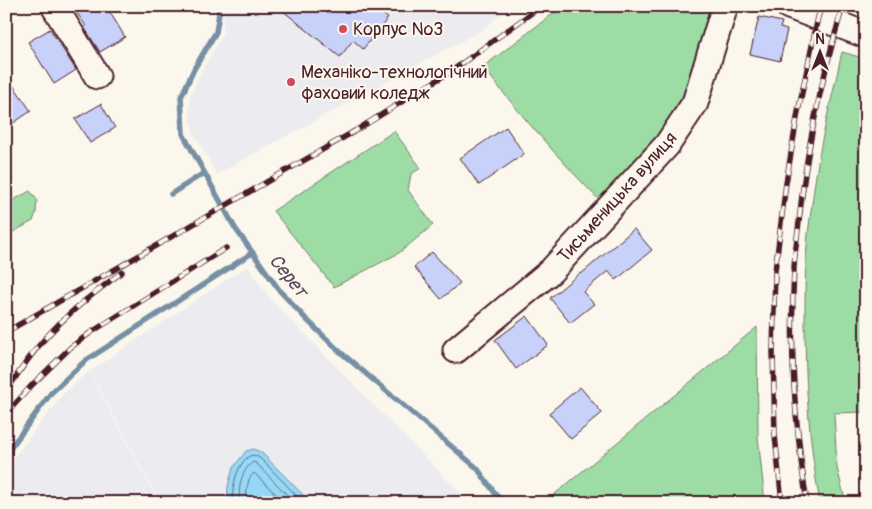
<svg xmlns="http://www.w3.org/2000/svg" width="872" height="509" font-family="Pangolin,sans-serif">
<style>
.built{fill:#ececf0}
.green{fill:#9ddca5;stroke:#747e68}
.water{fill:#95d9f7;stroke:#778fa5}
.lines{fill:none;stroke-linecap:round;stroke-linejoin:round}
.shore{stroke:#68697d;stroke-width:1}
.stream{stroke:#778fa5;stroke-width:5.5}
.building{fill:#c8d1f9;stroke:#4a1f2b}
.minor-casing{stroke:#4a1f2b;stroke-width:29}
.minor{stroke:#fbf7ec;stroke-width:25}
.rail-casing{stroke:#4a1f2b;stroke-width:5.5}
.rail{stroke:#fbf7ec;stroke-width:4;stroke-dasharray:11;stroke-linecap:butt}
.poi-dot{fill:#d1495b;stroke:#fbf7ec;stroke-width:2}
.labels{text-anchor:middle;stroke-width:4;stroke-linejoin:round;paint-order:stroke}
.poi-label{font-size:18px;fill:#4a1f2b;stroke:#fbf7ec;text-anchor:start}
.street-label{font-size:18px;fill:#4a1f2b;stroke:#fbf7ec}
.water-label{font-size:19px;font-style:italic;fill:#5d4e5e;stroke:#fbf7ec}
</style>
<rect width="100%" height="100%" fill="#fbf7ec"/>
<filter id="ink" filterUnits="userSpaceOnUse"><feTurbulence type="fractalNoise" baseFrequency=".02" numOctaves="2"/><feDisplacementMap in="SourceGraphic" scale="10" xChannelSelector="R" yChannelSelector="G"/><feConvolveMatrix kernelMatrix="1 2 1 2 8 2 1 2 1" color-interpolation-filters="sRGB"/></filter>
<g filter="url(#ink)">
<!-- built -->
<path class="built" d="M223,6H511L482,30L217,174L194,134L189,113L190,96L203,68L223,34Z
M247,266L273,302L470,503H160L90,371Z
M89,371L159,503H6V468L63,394Z"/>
<!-- green -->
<path class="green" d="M563,6H717L691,99L603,204C561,161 520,115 483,67Z
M842,52L866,59V412L834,413L837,468L846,503H820C809,443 805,382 805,322C805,293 805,263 808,234C812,203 816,171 822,140C828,111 836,81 842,52Z
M394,131L421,168L411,174L408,190L433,225L399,253L334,287L273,211Z
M30,191L37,200L36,213L33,221L6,236V204Z
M757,327L758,436L765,503H544Z"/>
<!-- water -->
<path class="water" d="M254,449L262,453L311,503H227L228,486L233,468L246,451Z"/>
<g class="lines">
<!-- shore -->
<path class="shore" d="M232,503C233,488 234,475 243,462C247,458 248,456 253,455L260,458L304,503
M239,503C239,487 240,472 253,462L256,463L295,503
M246,503C247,493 246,479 254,473L285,503"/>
<!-- stream -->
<path class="stream" d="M218,6L219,13L216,32L194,69L181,97L183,134L235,228L280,291L306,319L338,350L477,468L502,503
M171,194L204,173
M6,454L51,393L85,361L252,253"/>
</g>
<!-- building -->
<path class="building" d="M72,6H106L125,37L100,52L84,27L86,26Z
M277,6H372L388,18L363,49L353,40L340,57Z
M759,17L782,22L780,28L787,30L780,61L750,54Z
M50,29L76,70L54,84L28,42Z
M6,75L31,111L6,128Z
M101,104L115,128L90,143L75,119Z
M506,127L524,154L479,185L460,158Z
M634,229L652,250L616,280L608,271L583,292L594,304L570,323L550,298L580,273L581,274Z
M432,252L460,283L441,299L414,267Z
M527,316L548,345L516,369L495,340Z
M580,387L602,413L571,439L549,413Z"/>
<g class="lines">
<defs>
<path id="minor" d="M54,6L97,76
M789,6L866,35
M456,350L551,271L667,145L695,103L725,6"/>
</defs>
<!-- minor casing -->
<use href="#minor" class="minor-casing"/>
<!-- minor -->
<use href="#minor" class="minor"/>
<defs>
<path id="rail" d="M6,332L355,131L453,70L541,6
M6,392C20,370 35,348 53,330C74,308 98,290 122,272
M6,414L32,385L71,347L90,333L226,248
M782,503L775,435L773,352L775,271L786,183L798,112L818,17L822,6
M807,503C804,483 801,463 799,442C792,385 791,326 794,268C795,252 797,237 799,222C806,149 822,77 843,6"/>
</defs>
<!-- rail casing -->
<use href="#rail" class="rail-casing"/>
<!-- rail -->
<use href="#rail" class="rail"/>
</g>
</g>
<!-- markers -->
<g class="poi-dot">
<circle cx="343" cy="29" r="5"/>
<circle cx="291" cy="82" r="5"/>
</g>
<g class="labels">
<!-- poi labels -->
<g class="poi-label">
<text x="353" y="35">Корпус №3</text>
<text x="301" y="78">Механіко-технологічний<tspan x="301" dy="21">фаховий коледж</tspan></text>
</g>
<!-- street labels -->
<g class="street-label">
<text transform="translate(617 197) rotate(-48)" y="6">Тисьменицька вулиця</text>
</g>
<!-- water labels -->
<g class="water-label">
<text transform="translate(289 275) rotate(51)" y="7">Серет</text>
</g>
</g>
<!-- margin -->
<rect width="872" height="509" fill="none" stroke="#fbf7ec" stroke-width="25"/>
<rect x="12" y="12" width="847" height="484" fill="none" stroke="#4a1f2b" stroke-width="2" filter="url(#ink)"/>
<!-- north arrow -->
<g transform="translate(820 52)" stroke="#fbf7ec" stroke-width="4" paint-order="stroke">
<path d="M0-4L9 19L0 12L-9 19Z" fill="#4a1f2b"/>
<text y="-8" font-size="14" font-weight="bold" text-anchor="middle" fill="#4a1f2b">N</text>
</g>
</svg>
